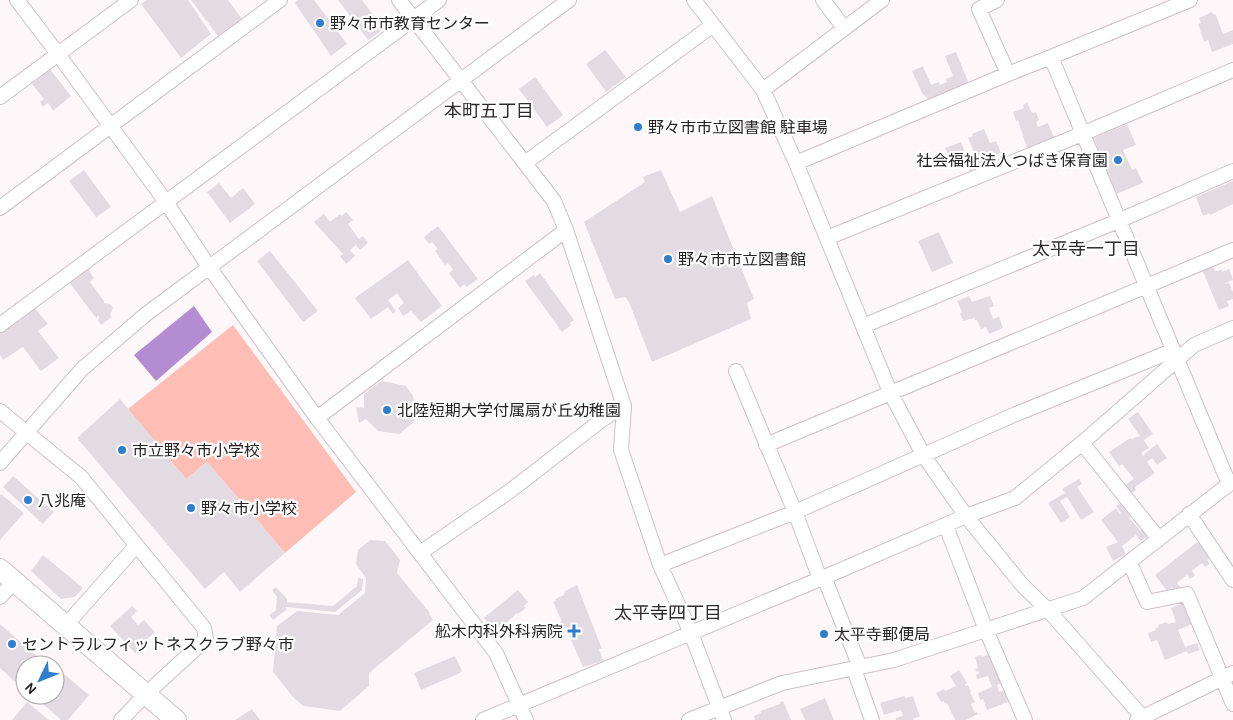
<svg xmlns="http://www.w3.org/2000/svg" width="1233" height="720" font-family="Karla,'Noto Sans JP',sans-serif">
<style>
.green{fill:#febeb5}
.water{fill:#b38cd1}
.building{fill:#e3dbe2}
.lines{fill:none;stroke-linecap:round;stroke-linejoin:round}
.minor-casing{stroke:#ccc1c6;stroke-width:16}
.highway-casing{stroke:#ccc1c6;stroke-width:22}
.minor{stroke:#fff;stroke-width:14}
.highway{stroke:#fff;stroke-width:20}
.poi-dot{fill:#2f7ece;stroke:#fff;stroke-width:2}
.labels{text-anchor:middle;stroke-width:4.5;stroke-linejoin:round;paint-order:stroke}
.poi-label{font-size:16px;fill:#272224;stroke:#fff;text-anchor:start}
.neighbourhood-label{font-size:18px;fill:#31282c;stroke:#fff}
</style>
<rect width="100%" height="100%" fill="#fef7fa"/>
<!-- green -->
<path class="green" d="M233,325L356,492L285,553L207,462L186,479L128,409Z"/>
<!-- water -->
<path class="water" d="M194,306L212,332L156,381L134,355Z"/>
<!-- building -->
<path class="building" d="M147,0H188L211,34L181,58L141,4Z
M191,0H228L242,19L218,36Z
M298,0H314L347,44L331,56L295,3Z
M338,0H362L384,29L368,40Z
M1212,12L1213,14L1216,15L1223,34L1233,30V44L1212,52L1208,40L1204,42L1198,24L1201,23L1199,18Z
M605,50L626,77L606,92L586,64Z
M956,52L969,84L929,100L922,93L912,71L923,66L931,85L939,82L940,85L947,82L946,79L953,76L945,56Z
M49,68L71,96L53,111L48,103L43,107L40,102L44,99L32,84L47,72L46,70Z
M535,77L563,115L547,127L519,89Z
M1027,103L1032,113L1036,112L1039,120L1036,122L1038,127L1048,123L1054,137L1027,148L1018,120L1016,121L1013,112L1024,108L1023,105Z
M1127,124L1136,145L1123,150L1132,170L1136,168L1143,183L1114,195L1094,138Z
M984,129L990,143L996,141L1001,153L985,158L988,164L970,172L967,166L960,169L958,166L954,167L945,148L961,142L967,158L975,155L968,138L973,136L972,134Z
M84,170L111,207L96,217L69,181Z
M661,170L680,212L712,196L754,299L747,303L751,319L652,362L629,302L625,297L615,299L584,222L645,182L643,177Z
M1233,181V204L1210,215V213L1203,216L1196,197Z
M219,183L231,198L243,188L255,204L230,223L207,192Z
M346,212L353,220L348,224L359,239L363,236L368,243L360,250L356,245L350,250L355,256L346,264L340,256L343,254L314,222L324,214L330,222L340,214L341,216Z
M438,226L478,279L467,287L464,284L460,288L449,273L453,270L448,263L445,265L435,251L438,249L432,242L429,244L424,237Z
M939,232L953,263L932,272L918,241Z
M270,251L318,311L303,322L257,261Z
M408,260L442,306L421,322L411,311L403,316L398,308L404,303L397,293L388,300L396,311L393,314L388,307L371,319L355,298Z
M1212,265L1215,271L1222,270V272L1229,269L1233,280L1225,283V284L1229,283L1233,292V299L1227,301L1229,306L1219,310L1202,269Z
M88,269L94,278L90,282L104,301V303L110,304L113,308L110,315L112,317L101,325L98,321L99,315L96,318L69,282Z
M540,273L574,320L570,323L571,325L562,332L525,281L534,275L535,277Z
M969,296L972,302L990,296L994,306L989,308L993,319L999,317L1003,328L989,334L986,327L981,329L977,320H975L974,318L963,321L960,313L962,312L957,301Z
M33,306L48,324L38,331L59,358L41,371L23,347L3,360L0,355V333Z
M382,381L406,386L413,396L417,413L413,423L399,434L378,431L366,419L359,423L356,407L364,408V395L371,388Z
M120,399L186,479L207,462L285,553L240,592L224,572L205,589L77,438Z
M1138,412L1153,434L1144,440L1149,448L1141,453L1143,456L1145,455L1144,454L1157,444L1167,458L1157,465L1152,458L1147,462L1155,473L1135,487L1136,490L1131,494L1125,485L1134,479L1122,464L1119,466L1109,452L1130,438L1131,439L1140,436L1128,419Z
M13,476L54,512L43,524L3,487Z
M1079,479L1082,484L1077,487L1094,512L1081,520L1067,497L1060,501L1070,517L1061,523L1048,503L1065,493L1062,489Z
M1,494L24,513L0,540V495Z
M1123,501L1134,515L1129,518L1140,530L1143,528L1149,536L1141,541L1136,535L1122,546L1126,554L1113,561L1106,547L1118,542L1101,520L1116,508L1120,514L1121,513L1116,506Z
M370,540L385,541L400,560L397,573L430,613L429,614L433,620L369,673V686L340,711L303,706L293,697L273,672L277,626L297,611L338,615L365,593L366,578L356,564L358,550Z
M1200,540L1212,556L1207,560L1210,564L1205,567L1202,563L1192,571L1195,575L1190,579L1187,575L1177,583L1180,587L1175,591L1172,587L1167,591L1155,575Z
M43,555L83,588L75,597L61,599L31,571Z
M358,578L363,579L362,590L335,612L286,607V610L273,620L269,615L276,610L277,597L272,590L276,587L287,599V602L333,606L357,586Z
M577,585L602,649H599L603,661L583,667L565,626L563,627L561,622H562L553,602L556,601L555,599L564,595L565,591Z
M518,590L528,602L524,606L526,608L518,614L517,613L497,632L494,631L484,618Z
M1186,602L1192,624L1178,630L1185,647L1197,643L1200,650L1188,654L1187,651L1165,660L1157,640L1151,642L1148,633L1156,630L1155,628L1159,627L1158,625L1167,622L1168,624L1176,622L1171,608Z
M132,606L137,611L131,617L138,625L144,620L155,632L145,641L147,643L135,653L110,626Z
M0,624L47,665H25V691L0,668Z
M991,653L995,661L992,662L1002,683L997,685L999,692L1004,690L1008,702L987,710L983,699L980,700L978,693L992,687L988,676L977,679L976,675L979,673V671L977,672L975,669L978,668L975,657L981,655L982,657Z
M455,656L462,671L460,673L421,690L414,673Z
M58,669L89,695L68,720H61L33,695H55V673Z
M959,670L967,683L965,684L966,686L968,685L971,692H970L975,702L971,704L975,713L977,712L978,714L966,720H955L947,703L945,704L944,701L941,702L936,693L944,689L945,691L956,686L950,676Z
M904,696L905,698L913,696L920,717L913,718L914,720H896V718L903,716L901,710L884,715L880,703Z
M825,698L834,720H805L800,709Z
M783,701L791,720H755L754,716L761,713L760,711L780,704V702Z
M27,702L49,720H12Z
M252,709L260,720H235Z"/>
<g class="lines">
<defs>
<path id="minor" d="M17,0L58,54L166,202L209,267L317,418L496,653L526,720
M399,0L554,201L566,230L624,406L621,450L660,565L691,633L724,720
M694,0L763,90L796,163L890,392L924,456L966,516L1023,586L1048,610L1145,720
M823,0L844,28
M997,0L979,9L1008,74L1051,57
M1190,0L1051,57L1229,484
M763,90L882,0
M0,97L131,0
M525,163L713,25
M796,163L1008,74
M0,208L280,0
M827,238L1082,134L1233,70
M0,325L439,0
M863,326L1118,221L1233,171
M736,371L795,512L820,579
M0,411L81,477L204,628L206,639L146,694L121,720
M317,418L566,230
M1082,443L1159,539
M766,445L1233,250
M0,463L82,369L145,315L569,0
M1189,514L1233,580
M946,526L986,630L1025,720
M420,553L510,491L603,419L624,406
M1130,563L1147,602L1187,594L1233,704
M660,565L795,512L1016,414L1172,351
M824,577L860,667
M0,597L14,582
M66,625L136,546
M854,669L872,720
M483,720L820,579L966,516L1015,498L1082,443L1194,345L1233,328
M689,720L782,683L894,660L1083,598L1233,481
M1137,720L1233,673"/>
<path id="highway" d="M0,569L176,720"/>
</defs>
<!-- minor casing -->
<use href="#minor" class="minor-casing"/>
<!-- highway casing -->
<use href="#highway" class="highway-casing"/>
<!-- minor -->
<use href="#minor" class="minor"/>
<!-- highway -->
<use href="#highway" class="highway"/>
</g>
<!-- markers -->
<g class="poi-dot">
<circle cx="320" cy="23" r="5"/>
<circle cx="638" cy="127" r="5"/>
<circle cx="1118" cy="160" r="5"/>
<circle cx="668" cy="259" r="5"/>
<circle cx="387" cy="410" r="5"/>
<circle cx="122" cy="450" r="5"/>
<circle cx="28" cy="500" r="5"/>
<circle cx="191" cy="508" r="5"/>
<path d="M571.5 623.5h5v5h5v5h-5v5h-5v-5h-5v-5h5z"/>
<circle cx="824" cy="634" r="5"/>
<circle cx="12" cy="644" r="5"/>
</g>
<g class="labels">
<!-- poi labels -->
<g class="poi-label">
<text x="330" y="29">野々市市教育センター</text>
<text x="648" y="133">野々市市立図書館 駐車場</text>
<text x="1108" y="166" text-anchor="end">社会福祉法人つばき保育園</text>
<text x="678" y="265">野々市市立図書館</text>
<text x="397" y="416">北陸短期大学付属扇が丘幼稚園</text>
<text x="132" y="456">市立野々市小学校</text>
<text x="38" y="506">八兆庵</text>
<text x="201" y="514">野々市小学校</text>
<text x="563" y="637" text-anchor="end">舩木内科外科病院</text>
<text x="834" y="640">太平寺郵便局</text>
<text x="22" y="650">セントラルフィットネスクラブ野々市</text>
</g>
<!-- neighbourhood labels -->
<g class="neighbourhood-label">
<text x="489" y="117">本町五丁目</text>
<text x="1086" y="255">太平寺一丁目</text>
<text x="668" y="619">太平寺四丁目</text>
</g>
</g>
<!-- north arrow -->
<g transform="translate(40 680) rotate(227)"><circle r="24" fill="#ffffff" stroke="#a9a7a7"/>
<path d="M0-4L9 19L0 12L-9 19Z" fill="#2f7ece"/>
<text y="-8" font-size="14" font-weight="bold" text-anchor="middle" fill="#272224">N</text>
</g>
</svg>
